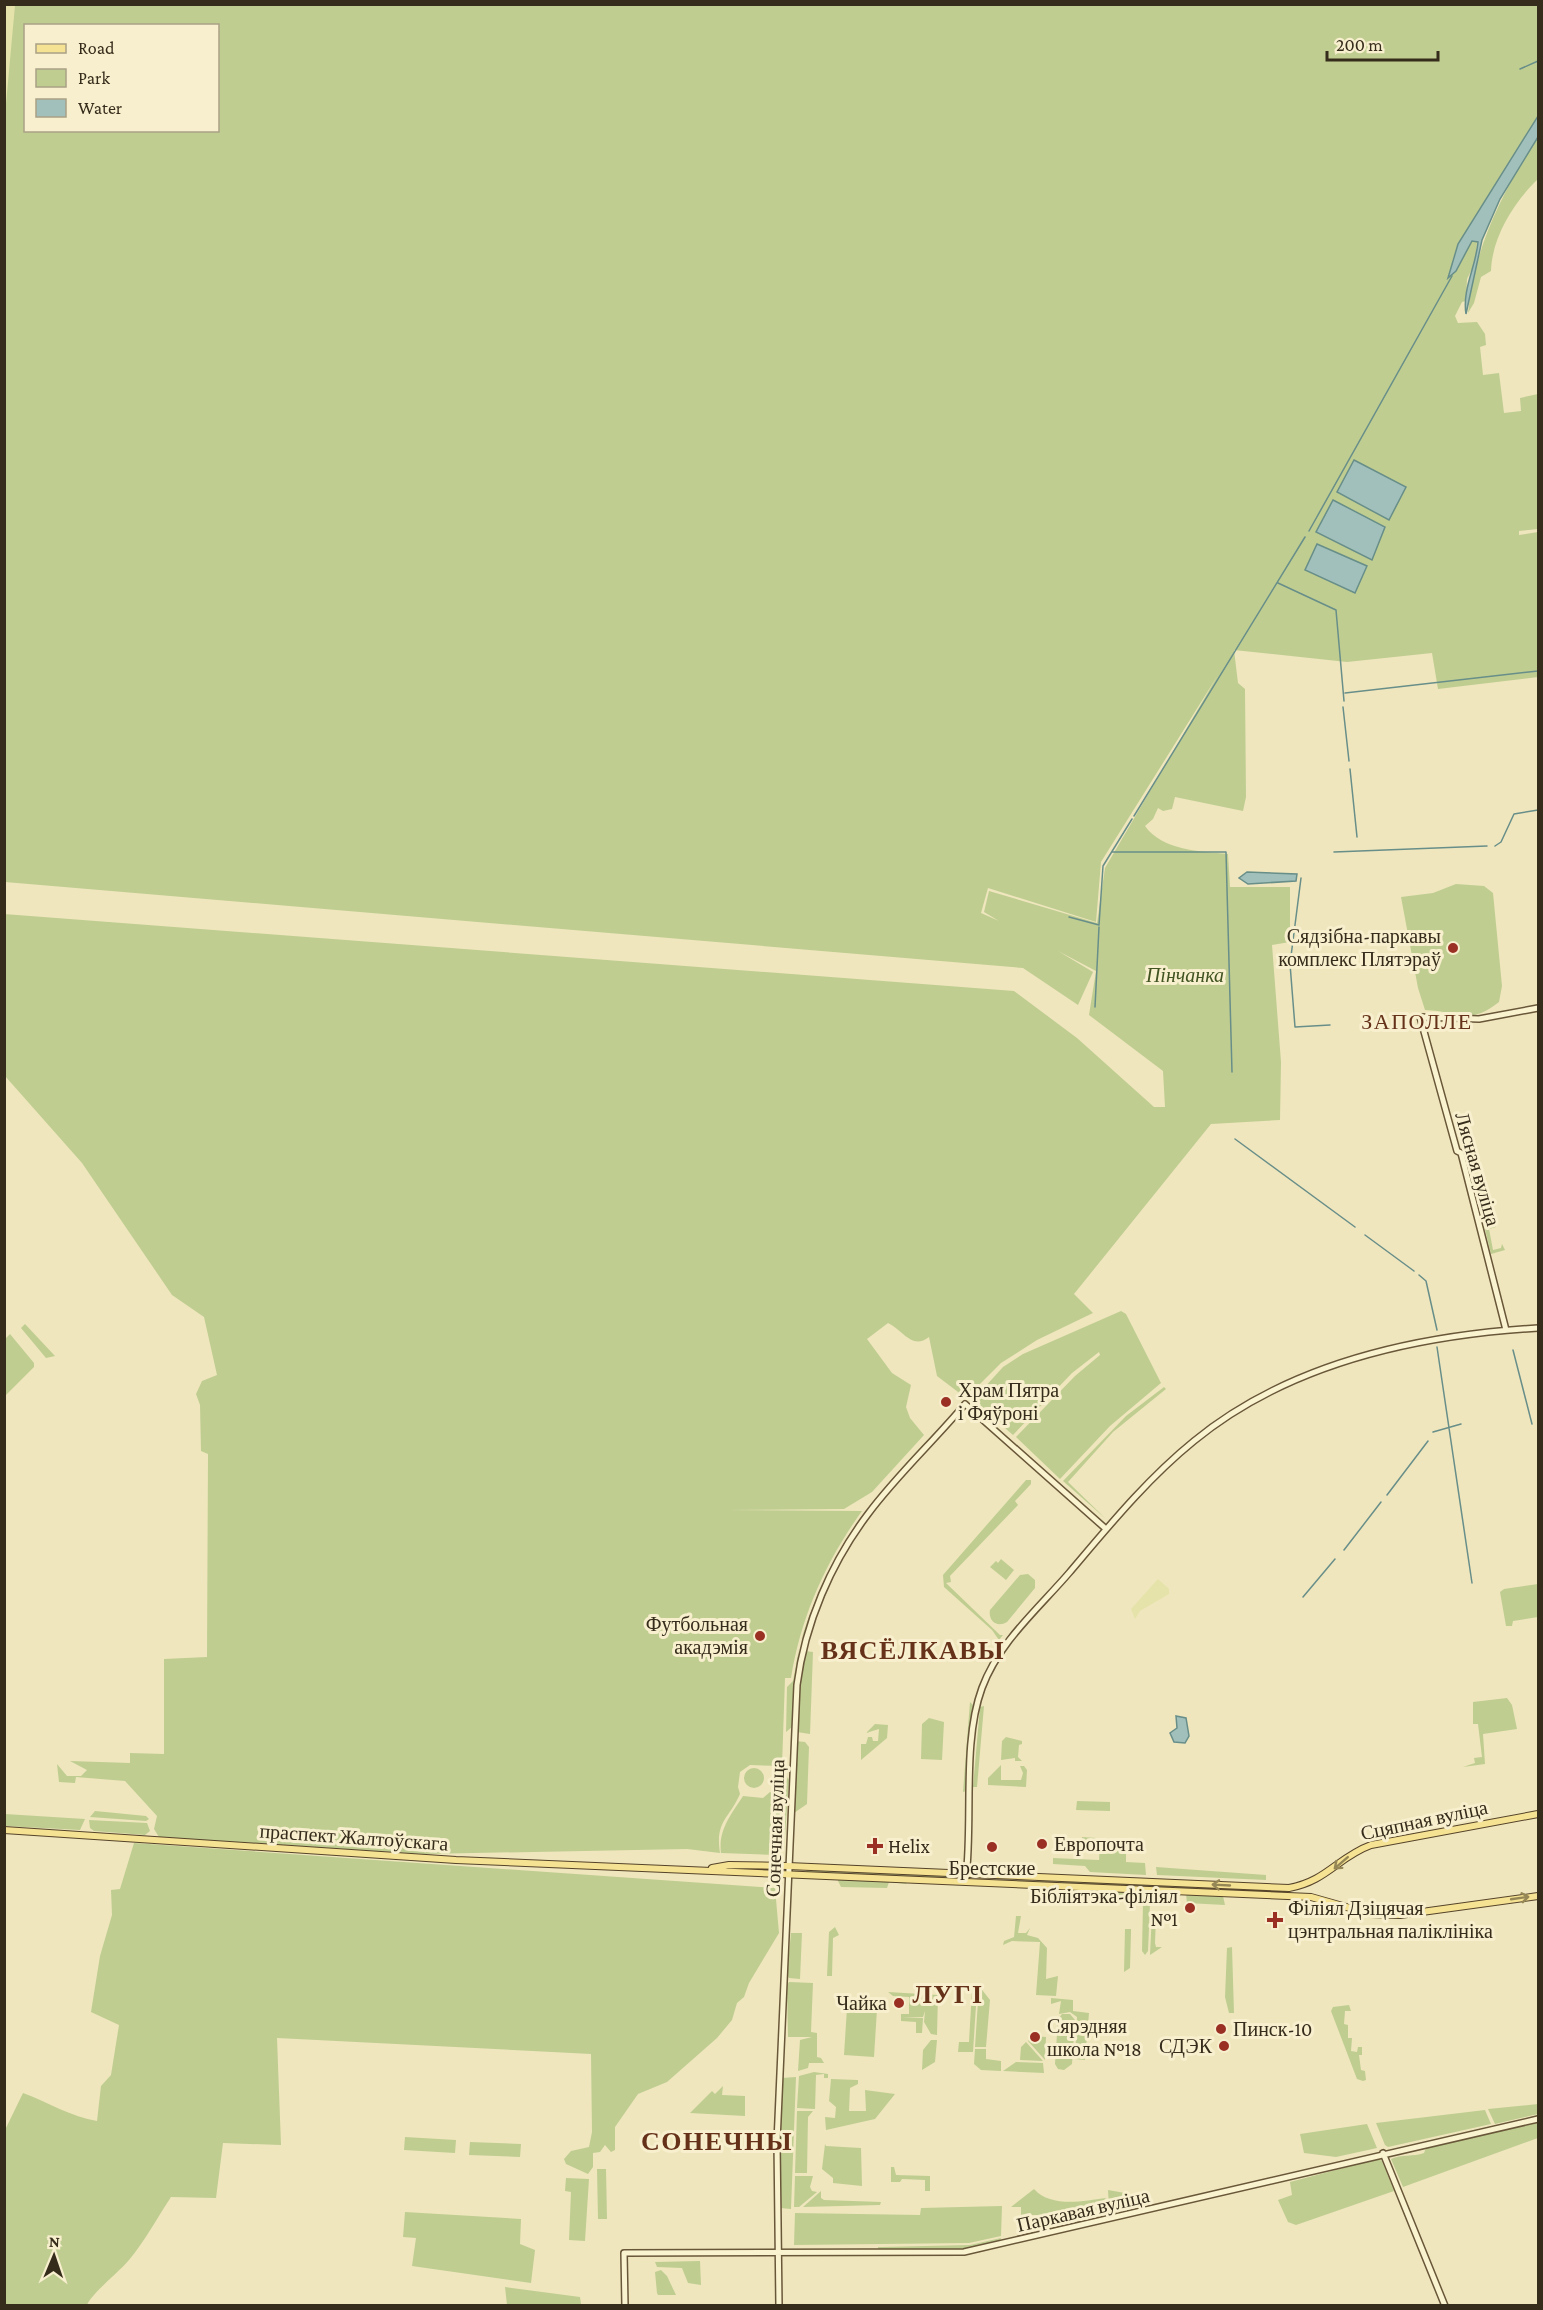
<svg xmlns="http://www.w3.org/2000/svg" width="1543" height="2310" font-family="'Crimson Pro',serif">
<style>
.farmland{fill:#e5e3aa}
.green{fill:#bfcd91;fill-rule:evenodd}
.water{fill:#a1c0bb;stroke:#688e89;stroke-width:1.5}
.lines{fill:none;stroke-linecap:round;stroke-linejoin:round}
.stream{stroke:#688e89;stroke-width:1.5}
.secondary-casing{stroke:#695739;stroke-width:8}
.primary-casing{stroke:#55432a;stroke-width:8}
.secondary{stroke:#faf3d0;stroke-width:5}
.primary{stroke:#f5e292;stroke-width:6}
.oneway{stroke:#968756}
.poi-dot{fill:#993023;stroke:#f7efcd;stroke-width:2}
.labels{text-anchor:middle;stroke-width:6;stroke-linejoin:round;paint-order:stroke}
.poi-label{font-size:20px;fill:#362c1b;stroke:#f7efcd;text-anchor:start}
.park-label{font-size:20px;font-style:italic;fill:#415421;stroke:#f7efcd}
.street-label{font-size:20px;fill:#362c1b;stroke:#f7efcd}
.quarter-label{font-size:22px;letter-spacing:1.5px;fill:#653219;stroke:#f7efcd}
.district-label{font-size:26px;font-weight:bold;letter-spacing:1.5px;fill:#653219;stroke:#f7efcd}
</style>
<rect width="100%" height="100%" fill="#efe6bd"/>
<!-- farmland -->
<path class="farmland" d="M5,4L15,5L5,126L4,5Z
M1158,1579L1169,1589V1594L1140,1611L1135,1619L1131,1609Z"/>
<!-- green -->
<path class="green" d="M15,5H1538V116L1458,244L1452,262L1456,271L1472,241L1477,240L1476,261L1467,279L1466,301L1462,302L1455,316L1458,323L1477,322L1485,334L1486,345L1480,347L1483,375L1499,373L1504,413L1521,411L1520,398L1538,394V529L1519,531V535L1538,532V677L1438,689L1432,653L1347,662L1234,650L1238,683L1245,689L1246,797L1243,811L1175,797L1172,809L1163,811L1158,808L1153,819L1145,826C1163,851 1200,851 1228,854L1230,887H1290V942L1272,945L1281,1062L1280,1120L1211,1124L1074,1294L1093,1313L1037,1340L1001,1363L966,1398L937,1376L929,1337C912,1350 904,1331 888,1323L867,1339L892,1373L911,1385L906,1407L910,1418L924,1435L872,1492L844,1509L726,1510L862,1511C826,1561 801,1616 791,1678H785L782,1766L750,1765L740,1772L738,1787L740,1794C729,1819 715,1821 720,1853L687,1849L424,1854L159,1837L154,1829L157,1816L125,1781L76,1777L75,1783L59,1782L57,1764L67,1776H81L87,1770L70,1761L130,1763V1753L164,1754V1659L207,1657L208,1454L201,1451L200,1405L196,1394L202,1381L217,1375L204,1317L172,1295L82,1163L5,1076L4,914L1014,991L1077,1038L1154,1107H1165L1163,1071L1089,1015L1096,971L1058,951L1093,972L1078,1005L1023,968L5,882L4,126ZM26,26H218V130H26ZM1218,675L1105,868L1097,923L989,891L984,912L999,921L981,913L988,888L1096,922L1101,862Z
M1538,137V179C1514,202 1492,237 1491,271L1481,277L1474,303L1468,313C1474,248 1502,192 1538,137Z
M1456,884L1484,886L1493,893L1502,986L1499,1002C1469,1026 1458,1011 1425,1010L1418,988L1401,897L1433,893Z
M1495,1218L1496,1227L1489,1229L1493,1250L1501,1248L1502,1244L1505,1250L1491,1254L1483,1221Z
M1121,1311L1126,1314L1161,1383L1110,1426L1060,1479L1016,1437L1075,1376L1100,1355L1099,1352L1072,1373L1013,1435L973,1400L1003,1367L1023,1354Z
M25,1324L55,1356L46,1358L21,1328Z
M10,1334L34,1363V1367L5,1396V1339Z
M1164,1387L1166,1389L1113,1432L1068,1482L1106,1519L1063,1481L1126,1416Z
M937,1430L849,1536L831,1568L801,1640C832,1546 870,1500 937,1430Z
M1026,1480H1031V1484L1015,1501L1018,1505L950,1576L951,1582L946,1583L1000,1635H1003L999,1640L992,1630L944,1587L943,1575Z
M1001,1559L1014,1570L1006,1580L990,1567L996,1561L998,1563Z
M1028,1574L1035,1580V1588L1007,1622C997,1628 988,1621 990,1610L1020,1575Z
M1538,1584V1617L1513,1621L1512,1626H1506L1500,1592L1504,1589Z
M799,1649L792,1727L786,1732L787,1687L793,1681Z
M805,1651L813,1652L810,1734L797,1732L799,1686Z
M1507,1698L1512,1705L1517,1729L1483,1734L1485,1764L1463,1767L1475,1763L1474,1758L1482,1757L1478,1724H1473V1702Z
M970,1702L974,1706L966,1791L963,1792Z
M984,1706L977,1787H973L980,1707Z
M929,1718L944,1722L942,1760L921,1759L922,1724Z
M875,1724L888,1725L887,1738L861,1760V1744H866L868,1737H872L873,1741H878L879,1729L866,1733Z
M1006,1737L1022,1741V1744L1019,1745L1018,1757L1022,1761H1015V1758L1001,1760L1002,1741Z
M796,1741L805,1742L809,1747L807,1804L794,1813Z
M1001,1765V1780H1021L1023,1773L1020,1766H1024L1027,1770L1026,1787L988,1785V1778Z
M744 1778a10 10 0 1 1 20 0a10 10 0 1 1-20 0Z
M784,1773L789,1780L784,1850L781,1848Z
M770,1792L782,1801L778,1851L774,1855L721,1853C718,1830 731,1815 743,1796L763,1798Z
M1077,1801L1110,1802V1811L1076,1810Z
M95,1811L146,1816L149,1819L146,1821L90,1817Z
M5,1814L85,1819L80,1830L5,1826Z
M89,1820L147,1823L150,1831L145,1835L94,1831L90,1828Z
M1082,1837L1123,1840L1126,1843V1862L1145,1863L1146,1875L1090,1872L1085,1866L1053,1864V1858L1099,1860L1100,1842L1082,1841Z
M134,1843L775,1888L779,1933L749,1983L744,1997L737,2003L732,2020L717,2038L667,2082L638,2094L615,2127V2150L611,2152L605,2145L600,2152L593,2153V2167L588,2174L566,2164L564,2159L571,2151L589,2147L592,2132L591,2054L277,2038L281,2145L223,2143L216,2198L171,2197C157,2218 145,2241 129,2260C117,2274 93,2292 87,2305H5V2130L23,2093C47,2102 72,2117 97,2121L101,2086L111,2075L119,2025L91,2012L100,1956L112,1915L111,1890L120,1889Z
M1156,1867L1266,1875V1880L1157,1875Z
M807,1869L949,1875V1879L806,1873Z
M837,1879L905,1881L907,1884L889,1882L887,1888L841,1887Z
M1000,1880L1153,1884V1888Z
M1072,1889L1137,1892L1140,1900L1070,1897Z
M1186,1894L1223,1896L1225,1905L1187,1903Z
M1143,1903H1150L1148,1951L1145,1955L1142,1951Z
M1152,1913H1166V1917L1157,1916L1156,1918L1155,1943L1156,1947H1162L1150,1955Z
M1016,1916H1021L1018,1933H1026L1030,1928L1027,1935L1038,1938L1047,1948L1046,1979L1058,1976L1056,1996L1036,1995L1040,1942L1012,1941L1003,1945L1004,1941L1014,1937Z
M835,1927L839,1935L833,1938L832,1976H827L829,1932Z
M1125,1929H1131V1932L1130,1968L1124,1972Z
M791,1933H802L800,1979L789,1978L787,1975Z
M1232,1947L1234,2013H1229L1225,1997L1227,1948Z
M789,1982L813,1983L811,2032L817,2033V2057L821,2058L824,2063H809L808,2068L798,2071L800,2040L812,2037H788L787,1985Z
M979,1986L990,2000L986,2047H975Z
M969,1989L977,1990L973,2052H958L959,2042H969L972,1990Z
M888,1992L938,1995L937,2035L931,2034L924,2022L925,2011L923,2017H902L923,2018L922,2033H916V2022L901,2021V2014H909V1997L893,1996Z
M1051,1998L1073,2000V2011L1089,2013L1085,2060L1075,2059L1077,2017L1070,2012L1059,2014L1061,2001L1051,2004Z
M1349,2005L1351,2011H1345L1344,2024L1348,2025V2038H1352L1351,2051L1357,2052L1358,2047H1362V2055H1359L1361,2070L1365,2071L1366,2080L1363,2081L1357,2079L1331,2011L1333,2007Z
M847,2008L877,2009L874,2057L844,2055Z
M1062,2014H1070L1075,2020L1072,2064L1064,2070L1058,2069L1055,2064L1058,2019Z
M1033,2036L1046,2037L1045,2060L1028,2041Z
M931,2040H937L935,2062L922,2070L923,2050Z
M1026,2042L1043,2061L1020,2060L1021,2047Z
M975,2049H986V2059L1001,2061V2071L981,2070L974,2064Z
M1016,2062L1043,2063L1044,2073L1003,2071Z
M814,2072L828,2074V2078H824V2074L816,2075L815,2109L797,2108L799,2076Z
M796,2077L791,2209L780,2208L782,2078Z
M831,2079L858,2080V2084L850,2088L849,2111H866L865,2090L895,2094L875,2119L826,2130L825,2117L835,2118L836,2107L829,2101Z
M723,2086L722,2095L745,2096V2116L690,2113L712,2091L715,2094Z
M1538,2104V2114L1495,2124L1488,2109Z
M1485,2110L1491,2124L1388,2147L1385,2145L1376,2123Z
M797,2111H813L808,2117L807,2173H795Z
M1538,2122V2138L1403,2187L1391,2159C1402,2154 1413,2157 1424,2153L1426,2148L1435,2144Z
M1367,2124L1377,2148L1336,2157L1304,2153L1300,2134Z
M405,2137L456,2140L455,2153L404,2150Z
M470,2142L521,2144L520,2157L469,2155Z
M825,2144L826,2146L861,2148L862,2186L833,2183V2178L822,2169Z
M1378,2159L1382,2161L1394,2191L1296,2225L1288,2222L1278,2200L1292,2195L1290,2182Z
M891,2167H894L896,2175L930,2176V2191H925V2180L902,2179L900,2182H891Z
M597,2169H606L607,2219H598Z
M795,2176H813L810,2187L812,2191L817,2192L799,2207H794Z
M566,2178L589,2179L585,2241L569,2240L571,2192L565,2191Z
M1034,2189C1051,2208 1083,2201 1106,2198L1092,2215L1050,2223L1048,2215H1021V2207H1011Z
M1108,2190L1125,2193L1127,2207L1109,2206Z
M821,2191V2198L824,2200L881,2202L880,2205L803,2207Z
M1002,2206L1001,2236L969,2243L794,2245L795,2213L920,2215L921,2208Z
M405,2212L521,2219L520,2244L535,2250L531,2283L412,2266L416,2238L403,2237Z
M1001,2238L1000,2241L965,2249L878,2250V2247H882L970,2245Z
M700,2261L701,2285L688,2283L682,2268L657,2267L655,2262Z
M661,2270L667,2276L676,2295H658L657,2293L655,2272Z
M505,2287L580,2297L581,2304L622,2305H507Z"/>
<!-- water -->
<path class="water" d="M1538,116V137L1500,199L1482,240L1466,314C1462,289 1476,267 1478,242L1472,241L1456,271L1448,278L1458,244Z
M1354,460L1406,487L1389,520L1337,492Z
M1333,500L1385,527L1372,560L1316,532Z
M1317,544L1367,566L1355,593L1305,570Z
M1247,872L1297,874L1296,881L1248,884L1239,878Z
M1176,1716L1186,1718L1189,1736L1185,1743L1174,1742L1170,1733L1177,1728Z"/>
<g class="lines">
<!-- stream -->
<path class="stream" d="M1520,69L1538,61
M1309,531L1452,276
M1278,583L1336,610L1344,701
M1345,693L1538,671
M1343,707L1349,761
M1350,769L1357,837
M1134,816L1305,537
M1495,846L1501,842L1514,814L1538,810
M1112,852H1226L1232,1072
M1334,852L1487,846
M1301,878L1290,964L1295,1027L1330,1025
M1069,917L1099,925L1103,866L1132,819
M1095,1007L1099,927
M1235,1139L1355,1227
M1365,1235L1414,1271
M1419,1275L1426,1281L1437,1330
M1437,1347L1472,1583
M1513,1350L1532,1424
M1433,1432L1461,1424
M1387,1495L1428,1441
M1344,1550L1381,1502
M1303,1597L1335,1559"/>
<defs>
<path id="secondary" d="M1506,1330L1461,1153L1457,1151L1420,1017L1479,1019L1538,1008
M966,1878C973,1819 962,1742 982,1688C999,1642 1038,1609 1069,1573C1108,1527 1147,1479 1194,1441C1289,1363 1419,1335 1538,1328
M1383,2153L1445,2306
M625,2306L624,2253L964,2252L1538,2119
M779,2306L777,2142L797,1685C805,1623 831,1563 868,1514C897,1475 934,1441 965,1404L1106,1529"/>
<path id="primary" d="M4,1830L456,1860L1311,1897L1371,1914L1400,1915L1538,1896
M712,1868L729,1865L788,1866L1289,1888C1327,1881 1338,1857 1371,1845L1538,1814"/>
</defs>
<!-- secondary casing -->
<use href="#secondary" class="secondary-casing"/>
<!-- primary casing -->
<use href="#primary" class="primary-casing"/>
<!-- secondary -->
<use href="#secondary" class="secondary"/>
<!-- primary -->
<use href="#primary" class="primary"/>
</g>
<!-- one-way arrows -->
<defs><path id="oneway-shaft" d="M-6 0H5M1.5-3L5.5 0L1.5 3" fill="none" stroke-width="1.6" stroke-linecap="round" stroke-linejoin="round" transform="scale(1.5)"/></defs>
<g class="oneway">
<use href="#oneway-shaft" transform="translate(1341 1863) rotate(139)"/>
<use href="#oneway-shaft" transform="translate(1221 1885) rotate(-177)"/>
<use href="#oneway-shaft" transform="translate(1520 1898) rotate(-8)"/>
</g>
<!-- markers -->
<g class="poi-dot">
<circle cx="1453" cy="948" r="6"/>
<circle cx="946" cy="1402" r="6"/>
<circle cx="760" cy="1636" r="6"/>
<circle cx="1042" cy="1844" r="6"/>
<path d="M872 1837h6v6h6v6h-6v6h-6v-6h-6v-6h6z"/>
<circle cx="992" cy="1847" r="6"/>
<circle cx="1190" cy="1908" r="6"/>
<path d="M1272 1911h6v6h6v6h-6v6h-6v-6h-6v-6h6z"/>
<circle cx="899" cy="2003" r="6"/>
<circle cx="1221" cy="2029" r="6"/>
<circle cx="1035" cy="2037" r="6"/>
<circle cx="1224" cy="2046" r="6"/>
</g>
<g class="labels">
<!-- poi labels -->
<g class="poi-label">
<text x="1441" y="943" text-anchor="end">Сядзібна-паркавы<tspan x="1441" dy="23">комплекс Плятэраў</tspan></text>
<text x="958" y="1397">Храм Пятра<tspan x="958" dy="23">і Фяўроні</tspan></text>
<text x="748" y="1631" text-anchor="end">Футбольная<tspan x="748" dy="23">акадэмія</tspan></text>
<text x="1054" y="1851">Европочта</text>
<text x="888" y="1853">Helix</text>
<text x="992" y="1875" text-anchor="middle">Брестские</text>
<text x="1178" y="1903" text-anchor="end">Бібліятэка-філіял<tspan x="1178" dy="23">№1</tspan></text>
<text x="1288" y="1915">Філіял Дзіцячая<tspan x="1288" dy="23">цэнтральная паліклініка</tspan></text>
<text x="887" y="2010" text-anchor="end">Чайка</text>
<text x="1047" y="2033">Сярэдняя<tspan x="1047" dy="23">школа №18</tspan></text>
<text x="1233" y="2036">Пинск-10</text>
<text x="1212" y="2053" text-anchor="end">СДЭК</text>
</g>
<!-- park labels -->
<g class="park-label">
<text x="1185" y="982">Пінчанка</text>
</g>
<!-- street labels -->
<g class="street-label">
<text transform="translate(1478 1169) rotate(74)" y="7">Лясная вуліца</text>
<text transform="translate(1424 1820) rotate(-12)" y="7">Сцяпная вуліца</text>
<text transform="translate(775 1828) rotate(-88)" y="7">Сонечная вуліца</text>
<text transform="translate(354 1837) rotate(4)" y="7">праспект Жалтоўскага</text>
<text transform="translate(1083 2210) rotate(-13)" y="7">Паркавая вуліца</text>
</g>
<!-- quarter labels -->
<g class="quarter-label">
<text x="1417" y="1029">ЗАПОЛЛЕ</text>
</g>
<!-- district labels -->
<g class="district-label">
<text x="913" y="1659">ВЯСЁЛКАВЫ</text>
<text x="948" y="2003">ЛУГІ</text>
<text x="717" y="2150">СОНЕЧНЫ</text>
</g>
</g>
<!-- border -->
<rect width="1543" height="2310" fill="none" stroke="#362c1b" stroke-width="12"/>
<!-- legend -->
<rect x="24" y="24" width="195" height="108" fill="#f7efcd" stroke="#aaa186" stroke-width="1.5"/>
<rect x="36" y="44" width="30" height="9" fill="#f5e292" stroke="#aaa186" stroke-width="1.5"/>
<text x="78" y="54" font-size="18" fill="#362c1b">Road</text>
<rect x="36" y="69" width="30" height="18" fill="#bfcd91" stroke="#aaa186" stroke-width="1.5"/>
<text x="78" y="84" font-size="18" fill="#362c1b">Park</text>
<rect x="36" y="99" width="30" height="18" fill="#a1c0bb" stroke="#aaa186" stroke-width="1.5"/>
<text x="78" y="114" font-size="18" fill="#362c1b">Water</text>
<!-- north arrow -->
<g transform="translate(54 2256) rotate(2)" stroke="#f7efcd" stroke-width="4.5" paint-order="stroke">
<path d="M0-4.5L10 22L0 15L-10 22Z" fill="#362c1b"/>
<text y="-9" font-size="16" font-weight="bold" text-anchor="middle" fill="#362c1b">N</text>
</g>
<!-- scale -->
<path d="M1327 51v9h111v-9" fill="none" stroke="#362c1b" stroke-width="3"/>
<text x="1336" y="51" font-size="18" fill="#362c1b" stroke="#f7efcd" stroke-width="4.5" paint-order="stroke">200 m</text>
</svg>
